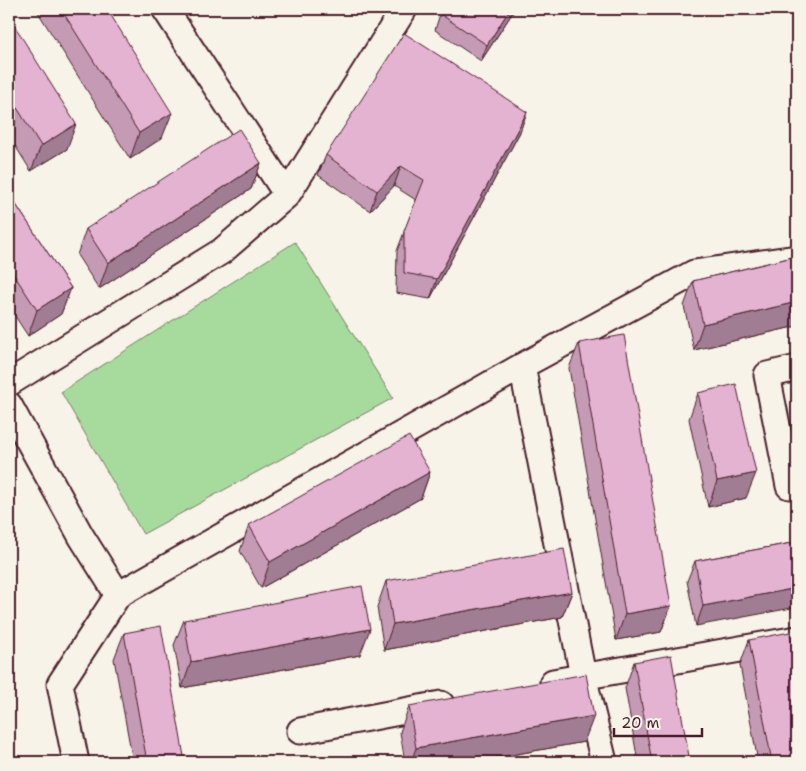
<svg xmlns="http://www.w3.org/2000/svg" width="806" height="771" font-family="'Shantell Sans',sans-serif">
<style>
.green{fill:#a7db9d;stroke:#787d64}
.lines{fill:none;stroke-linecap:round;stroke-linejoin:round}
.minor-casing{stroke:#4a1f2b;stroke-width:29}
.minor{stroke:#f7f3e8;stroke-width:25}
.wall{fill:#c59ab5;stroke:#4a1f2b}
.shaded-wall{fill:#a07d93;stroke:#4a1f2b}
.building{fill:#e5b3d2;stroke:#4a1f2b}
</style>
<rect width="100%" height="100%" fill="#f7f3e8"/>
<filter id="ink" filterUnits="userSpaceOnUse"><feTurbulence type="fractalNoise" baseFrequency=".02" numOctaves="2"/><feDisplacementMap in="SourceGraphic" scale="10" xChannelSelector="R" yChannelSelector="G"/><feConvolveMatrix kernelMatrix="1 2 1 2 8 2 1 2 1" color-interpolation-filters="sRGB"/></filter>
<g filter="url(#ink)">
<!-- green -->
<path class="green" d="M295,242L393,398L143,534L61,392Z"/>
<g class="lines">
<defs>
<path id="minor" d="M165,9L287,195
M522,366L583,676L604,762
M9,383L222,251L287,195L404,9
M9,405L81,536L118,595
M789,486L767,375L797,368
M553,682L797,639
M300,731L441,704
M76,762L60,684L118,595L522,366L694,273L797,258"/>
</defs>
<!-- minor casing -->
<use href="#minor" class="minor-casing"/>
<!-- minor -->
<use href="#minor" class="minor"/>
</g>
<!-- wall -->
<path class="wall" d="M36,9H107L162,138L130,159Z
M515,9L481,61L435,30L440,14Z
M9,17L67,149L31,171L9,136Z
M520,132L430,299L396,293L397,251L416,200L394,186L370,211L318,175L326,155Z
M261,163L251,189L99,289L77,255L86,229Z
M9,194L71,288L61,314L28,336L9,307Z
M797,256V326L694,350L684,306L693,281Z
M579,343L671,606L661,632L616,640L569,368Z
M698,393L746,498L708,507L689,419Z
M430,472L421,498L261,588L240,551L249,525Z
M797,542L696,626L687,581L695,561Z
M386,581L572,592L562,617L384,650L377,607Z
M184,620L360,655L182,688L174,645Z
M124,633L185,762H133L114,659Z
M749,640L797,762H758L740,665Z
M634,662L690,762H638L625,688Z
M409,706L584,742L472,762H405L400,732Z"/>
<!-- shaded-wall -->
<path class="shaded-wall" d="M510,9H515L481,61L487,45Z
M527,112L520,132L430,299L437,279Z
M172,113L162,138L130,159L139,133Z
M76,124L67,149L31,171L41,146Z
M261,163L251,189L99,289L108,263Z
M401,166L394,186L370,211L377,191Z
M71,288L61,314L28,336L37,310Z
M797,302V326L694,350L703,324Z
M430,472L421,498L261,588L270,562Z
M756,473L746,498L708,507L717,481Z
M797,588V607L696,626L703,606Z
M572,592L562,617L384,650L393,624Z
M671,606L661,632L616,640L625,614Z
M370,629L360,655L182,688L191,662Z
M594,716L584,742L472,762H411L416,748Z"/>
<!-- building -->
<path class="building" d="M61,9H107L172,113L139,133Z
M444,9H510L487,45L440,14Z
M9,17L76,124L41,146L9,95Z
M404,33L527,112L437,279L404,273V231L424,180L401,166L377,191L326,155Z
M239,129L261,163L108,263L86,229Z
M9,194L71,288L37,310L9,267Z
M797,256V302L703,324L693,281Z
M624,335L671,606L625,614L579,343Z
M736,384L756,473L717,481L698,393Z
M409,436L430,472L270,562L249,525Z
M797,542V588L703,606L695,561Z
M564,549L572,592L393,624L386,581Z
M362,586L370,629L191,662L184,620Z
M161,626L185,762H147L124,633Z
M790,632L797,675V762H772L749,640Z
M671,655L690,762H652L634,662Z
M586,674L594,716L416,748L409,706Z"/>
</g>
<!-- margin -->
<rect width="806" height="771" fill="none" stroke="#f7f3e8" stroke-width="30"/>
<rect x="15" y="15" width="776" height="741" fill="none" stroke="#4a1f2b" stroke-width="2" filter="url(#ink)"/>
<!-- scale -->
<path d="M614 728v8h88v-8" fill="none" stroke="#4a1f2b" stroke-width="2.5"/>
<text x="621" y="728" font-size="15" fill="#4a1f2b" stroke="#f7f3e8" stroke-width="4" paint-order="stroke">20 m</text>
</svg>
